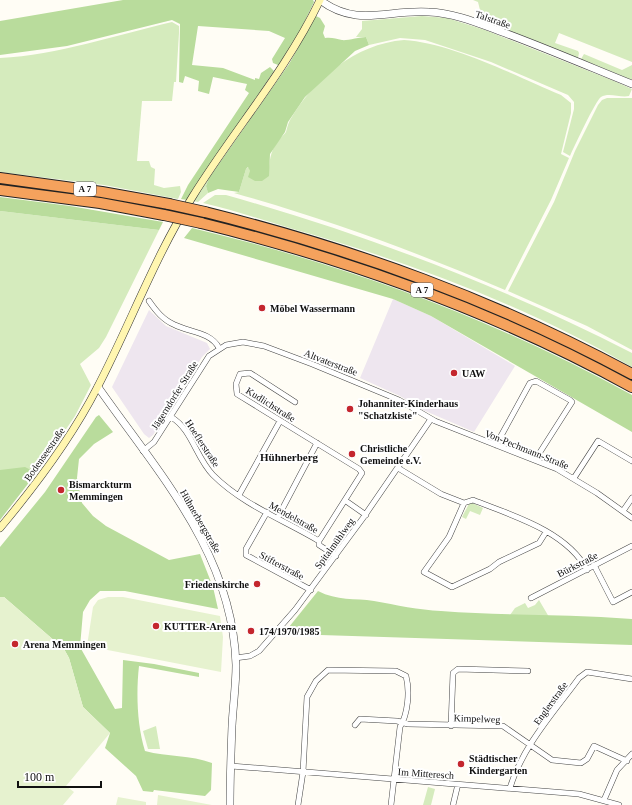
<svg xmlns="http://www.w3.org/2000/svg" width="632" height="805" font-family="Georgia,serif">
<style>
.industrial{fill:#eee6ef}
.green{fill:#d5ebbd}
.forest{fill:#b9dc9c}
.pitch{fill:#e6f2cf}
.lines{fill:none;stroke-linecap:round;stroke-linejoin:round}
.minor-casing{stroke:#444;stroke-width:6}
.tertiary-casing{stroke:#444;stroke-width:8}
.secondary-casing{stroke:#333;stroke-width:8}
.motorway-casing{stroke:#222;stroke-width:12}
.minor{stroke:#fff;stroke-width:5}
.tertiary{stroke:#fff;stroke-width:7}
.secondary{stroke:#fff6b0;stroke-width:7}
.motorway{stroke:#f5a25d;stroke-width:10}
.motorway-bridge-casing{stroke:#222;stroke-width:12;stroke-linecap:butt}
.motorway-bridge{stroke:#f5a25d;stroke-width:10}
.poi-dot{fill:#c4262e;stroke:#fff;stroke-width:1.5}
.labels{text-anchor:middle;stroke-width:4;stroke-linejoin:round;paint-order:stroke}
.shield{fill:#fff;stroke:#585858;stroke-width:1}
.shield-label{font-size:9px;font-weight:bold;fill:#111}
.street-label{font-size:10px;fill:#111;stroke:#fff}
.poi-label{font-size:10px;font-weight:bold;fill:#111;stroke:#fff;text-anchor:start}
.neighbourhood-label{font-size:11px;font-weight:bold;fill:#111;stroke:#fff}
</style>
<rect width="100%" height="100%" fill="#fffdf5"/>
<!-- industrial -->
<path class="industrial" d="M393,299L431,316L515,366L474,432L423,410L400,396L360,378Z
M149,310L166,326L207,343L210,349L202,357L153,435L149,438L144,434L112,387Z"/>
<!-- green -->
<path class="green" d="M473,0H632V62L559,33L555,43L578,51L579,53L578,58L477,20L480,10L478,2Z
M422,16L447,18L485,30L614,81L632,89L629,96C620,98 609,92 601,97C596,100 574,147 570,156L563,152L574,109V102L568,95L491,62L425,40L400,38L369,45L366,37H356L362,29V21Z
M172,22L179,26V33L176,82H174L172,101H142L137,161H149L151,167L155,169L154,185L164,188L180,186L181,192L178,199L104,185L0,172V58C58,55 116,35 172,22Z
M404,40C452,43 516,76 561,95L571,103V113L561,154L569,158L551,200L505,290C417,252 326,219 234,193L239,192L246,169L249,167L250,171L268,176C270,162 269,153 278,141C280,138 284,135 286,132C287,128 288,124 290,120C314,79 355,44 404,40Z
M584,54L622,70L632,65V80L581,59Z
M607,98H632V350L587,326L508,291L554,202L575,151L598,105L602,100Z
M209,178L206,186L208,193L198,202L193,201Z
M215,195H226C367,235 502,286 632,353V367C526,306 410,262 293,229C263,220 233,210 203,203Z
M0,211L159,230L106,337L99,348L80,364L91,385L75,416L34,476L31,470H0Z
M470,502L483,508L480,515L470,511L466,519L462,517Z
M539,600L549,617L510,615L515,608L525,603L528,608L535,605Z
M156,726L160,749H148L143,731Z
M428,787L435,789L431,805H423Z"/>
<!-- forest -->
<path class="forest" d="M123,0H313L314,2L296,39L278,65L273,63L272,59L285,38L269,31L198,26L192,65L223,68L255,80V78L259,79L261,73L270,67L274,71L187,200L181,199L188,185L249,93L245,90L247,84L213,77L209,94L198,91L199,81L185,76L183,83L179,82L180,24L172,20L67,46L0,55V21Z
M316,16L320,18L325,26L323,33L325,38C332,37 336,39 342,40C346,41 360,37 366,37L369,45L355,51L305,97L288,122L285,132L270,154L269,176L262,181H255L248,177L250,171L248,167L246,169L239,192L218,189L208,193L206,186L209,178L289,64Z
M0,197L70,206L163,222L159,230L0,211Z
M192,228C347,265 492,318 632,395V432L431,316L393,299L184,238Z
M99,415L113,432L94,444L79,459L77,478L82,503L93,516L106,526L169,560L200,554L213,587L218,609L125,591H100L90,600L83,612L80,647L115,709L122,708L123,660L154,664L199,673V677L139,666C136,693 137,725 145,751C167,757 191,755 212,763L211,790L205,796L154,790L153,792L143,791L136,776L105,748L110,733L83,707L69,658L64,649L4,597H0V547L45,492L96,417Z
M25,467L31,470L34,476L0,520V470Z
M318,591C337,601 355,598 374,601C396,605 419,610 441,611C504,616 568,614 632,619V645L289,634L285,632Z"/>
<!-- pitch -->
<path class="pitch" d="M0,597H4L64,649L69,658L83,707L110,733L66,786L74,792L63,805H0Z
M108,597H123L220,616L223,637L221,672L87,646L93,607L98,600Z
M158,795L212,805H157Z
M118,797L146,802V805H116Z"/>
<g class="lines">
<defs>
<path id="minor" d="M149,301C156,311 163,320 175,325C189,332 211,332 219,348
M295,402L250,373L240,374L236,384L237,394L359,469L362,473L319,541
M171,417C192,429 196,458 213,475C243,505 284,520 319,541V545L336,556
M496,445L530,383L536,381L570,400L572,402L535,460
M143,451L154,442L209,356L226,345L243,342L264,346L312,364L399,400L435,421L557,469L597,493L632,518
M398,468L441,494L464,503L473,500C511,515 567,531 587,570
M574,478L598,441L632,461
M239,495L280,421
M346,501L366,515
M464,503L449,537L424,572L452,587L490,569L499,562L539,543L546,532
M623,511L632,498
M267,512L246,549V555L311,590
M278,517L317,443
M594,565L613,602L632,592
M531,598L632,546
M235,658L250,656L259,651L295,610L363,518L431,419
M355,725L360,719L397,721L408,724L503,726L552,760L581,763L587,759L594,746L627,761
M451,726L453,673L458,669L528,671
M231,766L579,794L619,805
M510,788C522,747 554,712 579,678L587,672L632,679
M604,800L617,770L632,754
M298,805L303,772L307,697L316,681L328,670L396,671L406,676C410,691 408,714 400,727L391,805
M453,805L458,784"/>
<path id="tertiary" d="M320,0C357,28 388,9 429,12C455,13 480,24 505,33C548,49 590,67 632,84
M98,387C159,474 233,554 236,665C236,685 233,706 232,726C231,752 230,779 230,805"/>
<path id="secondary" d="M0,528C36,485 71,439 97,388C130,325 155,256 193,196C234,130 286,71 320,0"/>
<path id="motorway" d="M0,178L102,192L169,204
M0,190L100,203L164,215
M205,212C357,250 494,300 632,374
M201,223C351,260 496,312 632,387"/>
</defs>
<!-- minor casing -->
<use href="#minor" class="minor-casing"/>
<!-- tertiary casing -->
<use href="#tertiary" class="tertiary-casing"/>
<!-- secondary casing -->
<use href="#secondary" class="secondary-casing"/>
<!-- motorway casing -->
<use href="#motorway" class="motorway-casing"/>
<!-- minor -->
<use href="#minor" class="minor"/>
<!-- tertiary -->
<use href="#tertiary" class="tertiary"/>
<!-- secondary -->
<use href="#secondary" class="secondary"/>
<!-- motorway -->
<use href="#motorway" class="motorway"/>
<defs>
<path id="motorway-bridge" d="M169,204L205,212
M164,215L201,223"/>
</defs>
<!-- motorway-bridge casing -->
<use href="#motorway-bridge" class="motorway-bridge-casing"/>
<!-- motorway-bridge -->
<use href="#motorway-bridge" class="motorway-bridge"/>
</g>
<!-- markers -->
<g class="poi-dot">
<circle cx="262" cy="308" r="4"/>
<circle cx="454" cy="373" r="4"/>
<circle cx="350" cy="409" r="4"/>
<circle cx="352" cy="454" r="4"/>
<circle cx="61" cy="490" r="4"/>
<circle cx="257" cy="584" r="4"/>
<circle cx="156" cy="626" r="4"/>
<circle cx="251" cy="631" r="4"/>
<circle cx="15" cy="644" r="4"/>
<circle cx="461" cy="764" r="4"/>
</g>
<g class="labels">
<!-- shield labels -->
<g class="shield">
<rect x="74" y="182" width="22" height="14" rx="3"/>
<rect x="411" y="283" width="22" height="14" rx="3"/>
</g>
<g class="shield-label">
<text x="85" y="192">A 7</text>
<text x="422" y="293">A 7</text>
</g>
<!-- street labels -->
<g class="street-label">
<text transform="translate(493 19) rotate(19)" y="4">Talstraße</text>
<text transform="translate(331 362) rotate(21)" y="4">Altvaterstraße</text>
<text transform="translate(174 395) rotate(-58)" y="4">Jägerndorfer Straße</text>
<text transform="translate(271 404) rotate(32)" y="4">Kudlichstraße</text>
<text transform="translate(203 443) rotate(57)" y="4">Hoeflerstraße</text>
<text transform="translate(527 449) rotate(22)" y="4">Von-Pechmann-Straße</text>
<text transform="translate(44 454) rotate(-55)" y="4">Bodenseestraße</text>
<text transform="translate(294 517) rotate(29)" y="4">Mendelstraße</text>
<text transform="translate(201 521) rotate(60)" y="4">Hühnerbergstraße</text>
<text transform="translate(334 543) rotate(-54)" y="4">Spitalmühlweg</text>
<text transform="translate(577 564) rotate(-27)" y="4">Bürkstraße</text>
<text transform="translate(282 565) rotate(28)" y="4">Stifterstraße</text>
<text transform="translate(550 703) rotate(-54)" y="4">Englerstraße</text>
<text transform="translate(477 718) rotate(2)" y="4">Kimpelweg</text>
<text transform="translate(426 773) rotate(4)" y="4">Im Mitteresch</text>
</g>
<!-- poi labels -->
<g class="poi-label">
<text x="270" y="312">Möbel Wassermann</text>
<text x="462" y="377">UAW</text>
<text x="358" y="407">Johanniter-Kinderhaus<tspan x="358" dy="12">"Schatzkiste"</tspan></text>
<text x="360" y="452">Christliche<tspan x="360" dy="12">Gemeinde e.V.</tspan></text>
<text x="69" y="488">Bismarckturm<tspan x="69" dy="12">Memmingen</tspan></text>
<text x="249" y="588" text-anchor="end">Friedenskirche</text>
<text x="164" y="630">KUTTER-Arena</text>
<text x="259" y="635">174/1970/1985</text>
<text x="23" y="648">Arena Memmingen</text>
<text x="469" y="762">Städtischer<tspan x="469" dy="12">Kindergarten</tspan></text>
</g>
<!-- neighbourhood labels -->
<g class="neighbourhood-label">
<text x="289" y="461">Hühnerberg</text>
</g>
</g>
<!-- scale -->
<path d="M18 781v6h83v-6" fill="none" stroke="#111111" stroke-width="2"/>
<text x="24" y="781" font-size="12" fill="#111111" stroke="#ffffff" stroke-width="3" paint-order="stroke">100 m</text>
</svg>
